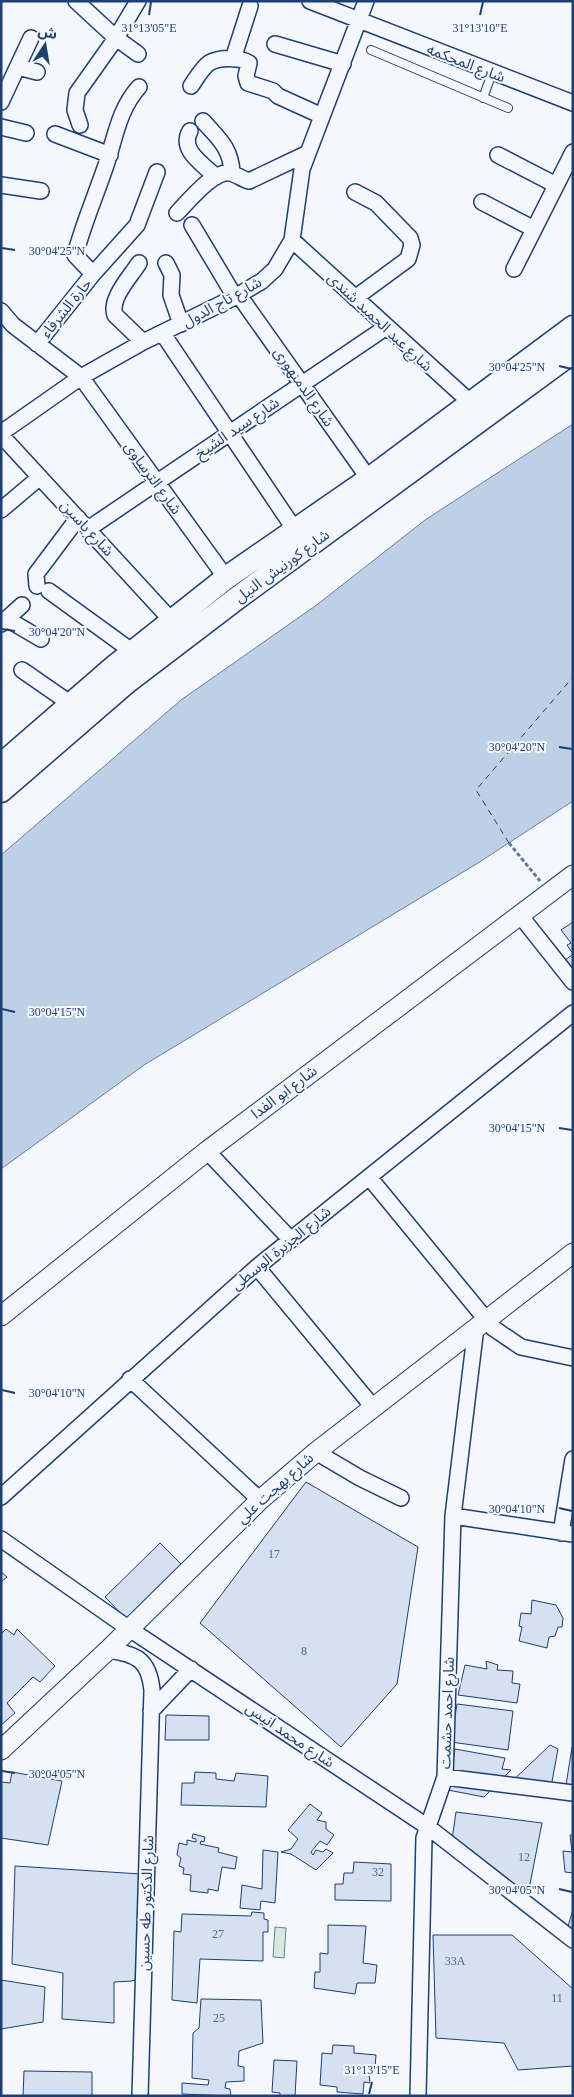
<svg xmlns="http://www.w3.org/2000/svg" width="574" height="2097" font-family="'Times New Roman','Noto Sans Arabic',serif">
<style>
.green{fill:#d7e8df;stroke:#687fa3}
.water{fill:#bed0e5;stroke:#687fa3}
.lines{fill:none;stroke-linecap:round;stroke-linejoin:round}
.ferry{stroke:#1d3f73;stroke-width:1;stroke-dasharray:6 5;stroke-linecap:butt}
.building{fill:#d5e0f0;stroke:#1d3f73}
.service-casing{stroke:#1d3f73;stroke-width:10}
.minor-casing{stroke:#1d3f73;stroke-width:18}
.tertiary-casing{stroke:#1d3f73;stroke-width:21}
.primary-casing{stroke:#1d3f73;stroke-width:25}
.path{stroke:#5e769c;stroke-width:3;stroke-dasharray:4 2.5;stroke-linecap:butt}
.service{stroke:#f4f7fb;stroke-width:8}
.minor{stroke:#f4f7fb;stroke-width:15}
.tertiary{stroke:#f4f7fb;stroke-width:19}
.primary{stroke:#f4f7fb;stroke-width:22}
.ticks{fill:none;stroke:#1d3f73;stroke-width:2}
.labels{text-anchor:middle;stroke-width:4;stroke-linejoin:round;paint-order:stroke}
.number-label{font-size:12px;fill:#4b6792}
.street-label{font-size:15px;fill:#1d3f73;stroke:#f4f7fb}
.ticks-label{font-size:12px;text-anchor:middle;fill:#1d3f73;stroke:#f4f7fb;stroke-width:4;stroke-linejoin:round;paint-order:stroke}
</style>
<rect width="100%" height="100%" fill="#f4f7fb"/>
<!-- green -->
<path class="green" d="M275,1927L286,1928L284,1958L273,1957Z"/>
<!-- water -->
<path class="water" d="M573,424V801L478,863L144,1065L1,1169V855L181,700L318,604L425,520Z"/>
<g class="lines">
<!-- ferry -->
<path class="ferry" d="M509,843L476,790L573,677"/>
</g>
<!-- building -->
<path class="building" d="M573,922V954L567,945L571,943L561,930Z
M573,954V972L564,961Z
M306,1482L418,1547L397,1684L341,1747L200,1623Z
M160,1543L188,1571L132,1625L105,1597Z
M1,1572L7,1577L1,1582Z
M532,1600L556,1605L563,1618L562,1627H558L555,1636L549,1637L547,1648L519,1641L522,1627L519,1626L521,1613L531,1614Z
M6,1629L14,1635L17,1629L55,1666L40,1682L33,1677L7,1703L15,1713L1,1725V1634Z
M486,1661L498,1665L497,1670L513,1671L512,1683L520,1684L517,1703L458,1695L465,1665L487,1669Z
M457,1704L513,1711L508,1750L451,1742Z
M166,1715L209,1716V1740H165Z
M550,1745L558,1749L549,1798L504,1789Z
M572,1747H573V1799L564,1798Z
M455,1749L505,1758L502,1769L511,1770L484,1797L448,1790Z
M12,1772L62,1781L48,1845L1,1838V1782L10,1783Z
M195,1772L216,1773V1779L234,1781L236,1773L268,1776L266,1807L181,1805L182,1783H194Z
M310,1804L322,1813L317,1820L326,1822V1829L334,1835L327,1845L320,1841L311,1852L313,1855L316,1850L323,1852L326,1849L333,1853L316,1870L291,1854L281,1852L291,1849L298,1839L288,1830Z
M456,1812L542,1823L528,1894L452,1840Z
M193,1834L205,1837L204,1842L201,1841L200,1844L219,1848L218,1852L237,1857L235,1869L222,1867L218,1891L208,1889V1893L190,1891L191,1875L183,1874L184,1868L179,1866L181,1858L177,1855L179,1843L187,1845V1840L196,1842V1839L192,1838Z
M570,1835H573V1873L565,1872L563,1851L572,1852Z
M263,1850L278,1852L275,1903L261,1901L260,1910L240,1908L242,1885L262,1889Z
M354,1862L391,1864V1901L335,1900V1884H343L344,1873H353Z
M15,1866L141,1874L138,1979L132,1981L114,1982V2023L62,2019L63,1973L12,1964Z
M573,1909V1933L567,1930Z
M252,1912L264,1913V1919L268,1920V1932H263V1961L200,1959L197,2003L172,2000L174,1931L181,1932L182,1914L251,1916Z
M328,1925L366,1926L363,1963L377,1965L375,1983H357L355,1994L314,1988L315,1972H320V1953L328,1954Z
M433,1935H512L573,1989V2066L518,2070L504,2043L436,2038Z
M1,1980L45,1987L43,2022L1,2029Z
M201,1999L261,2000L263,2043L239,2051L238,2066L244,2067V2081L226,2082L225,2088L230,2089L231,2096L182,2094V2083L208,2085L209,2080L192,2078L193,2033L199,2028Z
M333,2045L354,2046V2053L376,2055L375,2068L369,2074L370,2083L364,2082L363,2094L337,2092V2087L320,2085L322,2053L332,2054Z
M274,2060L297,2061L295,2096H280V2093L272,2092Z
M24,2071L92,2072V2096H23Z"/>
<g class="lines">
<defs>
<path id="service" d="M371,50L508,108
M483,98L492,73"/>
<path id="minor" d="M76,1L116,38L138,54
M310,1L573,103
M275,44L343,64
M233,59L250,6
M18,67L37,72
M191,86C196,79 202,68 209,63C219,57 240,57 249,63L246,76L248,83L273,91L278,96L322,116
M1,102L31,38
M203,121C219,139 231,148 232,173
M80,125L75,110L77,93L116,38L138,1
M1,127L26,133
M190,131C179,150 203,164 216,177
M55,134L110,155
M498,155L556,185
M1,185L41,191
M355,192L376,203L410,238L412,245L408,259L355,298
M482,202L534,229
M177,213C188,202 213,170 230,173C236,174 242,179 249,181L308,153
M192,225L235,297
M292,240L470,402
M139,263C131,276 109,299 115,315L143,342
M166,263L172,275L171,295L181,324
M514,269L573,152
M93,274L75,255C83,225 95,197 105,168C115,140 118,110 139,87
M238,294L369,479
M1,311L13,325L81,377L226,578
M163,334L295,530
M37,344L93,274L137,225L157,172
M1,433L81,377L143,342L235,297L262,281L275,269L292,240L302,169L366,1
M1,435L172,621
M1,510L40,477
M88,529L385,328
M37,586L36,574L78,518
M49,591L133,652
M7,619L41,639
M1,624L22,605
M22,670L71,704
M519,914L573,982
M207,1151L291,1240
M369,1177L493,1328L521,1347L573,1358
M257,1267L373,1407
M130,1379L260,1500
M316,1452L360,1478L401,1498
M1,1497L257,1267L573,1013
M453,1516L573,1534
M561,1533L573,1459
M1,1539L128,1628L428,1827L573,1940
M108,1650C137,1654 149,1660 152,1690L140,2096
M151,1711L191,1669
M445,1777L573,1793
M418,2096L424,1838L445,1777L453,1516L476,1327"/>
<path id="tertiary" d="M1,1316L207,1151L573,875
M1,1750L108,1650L260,1500L316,1452L573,1253"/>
<path id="primary" d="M1,765L115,666L226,578L369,479L573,327
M1,791L127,682L236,599L573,352"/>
</defs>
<!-- service casing -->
<use href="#service" class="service-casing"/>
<!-- minor casing -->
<use href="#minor" class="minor-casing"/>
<!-- tertiary casing -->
<use href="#tertiary" class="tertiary-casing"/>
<!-- primary casing -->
<use href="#primary" class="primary-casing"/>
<!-- path -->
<path class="path" d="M509,843L540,881"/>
<!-- service -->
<use href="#service" class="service"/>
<!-- minor -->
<use href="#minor" class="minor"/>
<!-- tertiary -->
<use href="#tertiary" class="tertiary"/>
<!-- primary -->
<use href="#primary" class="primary"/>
</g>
<!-- ticks -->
<path class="ticks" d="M149,15L151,2M480,15L483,2M2,248L15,250M559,366L572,369M2,629L15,631M559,747L572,749M2,1009L15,1012M559,1128L572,1130M2,1390L15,1393M559,1508L572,1511M2,1771L15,1773M559,1889L572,1892M369,2094L372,2082"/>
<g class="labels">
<!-- number labels -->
<g class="number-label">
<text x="274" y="1558">17</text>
<text x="304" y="1655">8</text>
<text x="524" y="1861">12</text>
<text x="378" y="1876">32</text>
<text x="218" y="1938">27</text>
<text x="455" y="1965">33A</text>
<text x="557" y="2002">11</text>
<text x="219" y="2022">25</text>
</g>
<!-- street labels -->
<g class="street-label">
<text transform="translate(466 63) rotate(21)" y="5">شارع المحكمه</text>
<text transform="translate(222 302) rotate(-29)" y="5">شارع تاج الدول</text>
<text transform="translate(66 308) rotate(-51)" y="5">حارة الشرفاء</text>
<text transform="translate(380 322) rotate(43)" y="5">شارع عبد الحميد شندى</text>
<text transform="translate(304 387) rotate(55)" y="5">شارع الدمنهورى</text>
<text transform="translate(237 428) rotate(-34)" y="5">شارع سيد الشيخ</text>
<text transform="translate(153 478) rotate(54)" y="5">شارع الترساوى</text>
<text transform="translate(87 528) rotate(47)" y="5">شارع ياسين</text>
<text transform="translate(282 566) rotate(-36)" y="5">شارع كورنيش النيل</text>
<text transform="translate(284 1092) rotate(-37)" y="5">شارع ابو الفدا</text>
<text transform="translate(281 1248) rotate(-39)" y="5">شارع الجزيرة الوسطى</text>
<text transform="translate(275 1488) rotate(-42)" y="5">شارع بهجت علي</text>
<text transform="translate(447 1713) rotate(-88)" y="5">شارع احمد حشمت</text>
<text transform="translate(290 1735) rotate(34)" y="5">شارع محمد انيس</text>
<text transform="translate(146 1903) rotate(-88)" y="5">شارع الدكتور طه حسين</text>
</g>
</g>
<g class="ticks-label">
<text x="149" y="32">31°13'05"E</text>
<text x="480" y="32">31°13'10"E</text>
<text x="57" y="255">30°04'25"N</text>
<text x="517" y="371">30°04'25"N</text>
<text x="57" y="636">30°04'20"N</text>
<text x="517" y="751">30°04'20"N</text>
<text x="57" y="1016">30°04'15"N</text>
<text x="517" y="1132">30°04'15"N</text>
<text x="57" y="1397">30°04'10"N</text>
<text x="517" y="1513">30°04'10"N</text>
<text x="57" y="1778">30°04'05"N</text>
<text x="517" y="1894">30°04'05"N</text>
<text x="372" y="2074">31°13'15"E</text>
</g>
<!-- border -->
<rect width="574" height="2097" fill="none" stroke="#1d3f73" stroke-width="5"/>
<!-- north arrow -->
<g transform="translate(45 45) rotate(12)" stroke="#f4f7fb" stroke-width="4" paint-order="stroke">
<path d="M0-4L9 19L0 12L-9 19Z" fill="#1d3f73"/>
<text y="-8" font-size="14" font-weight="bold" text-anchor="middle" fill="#1d3f73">ش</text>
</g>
</svg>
